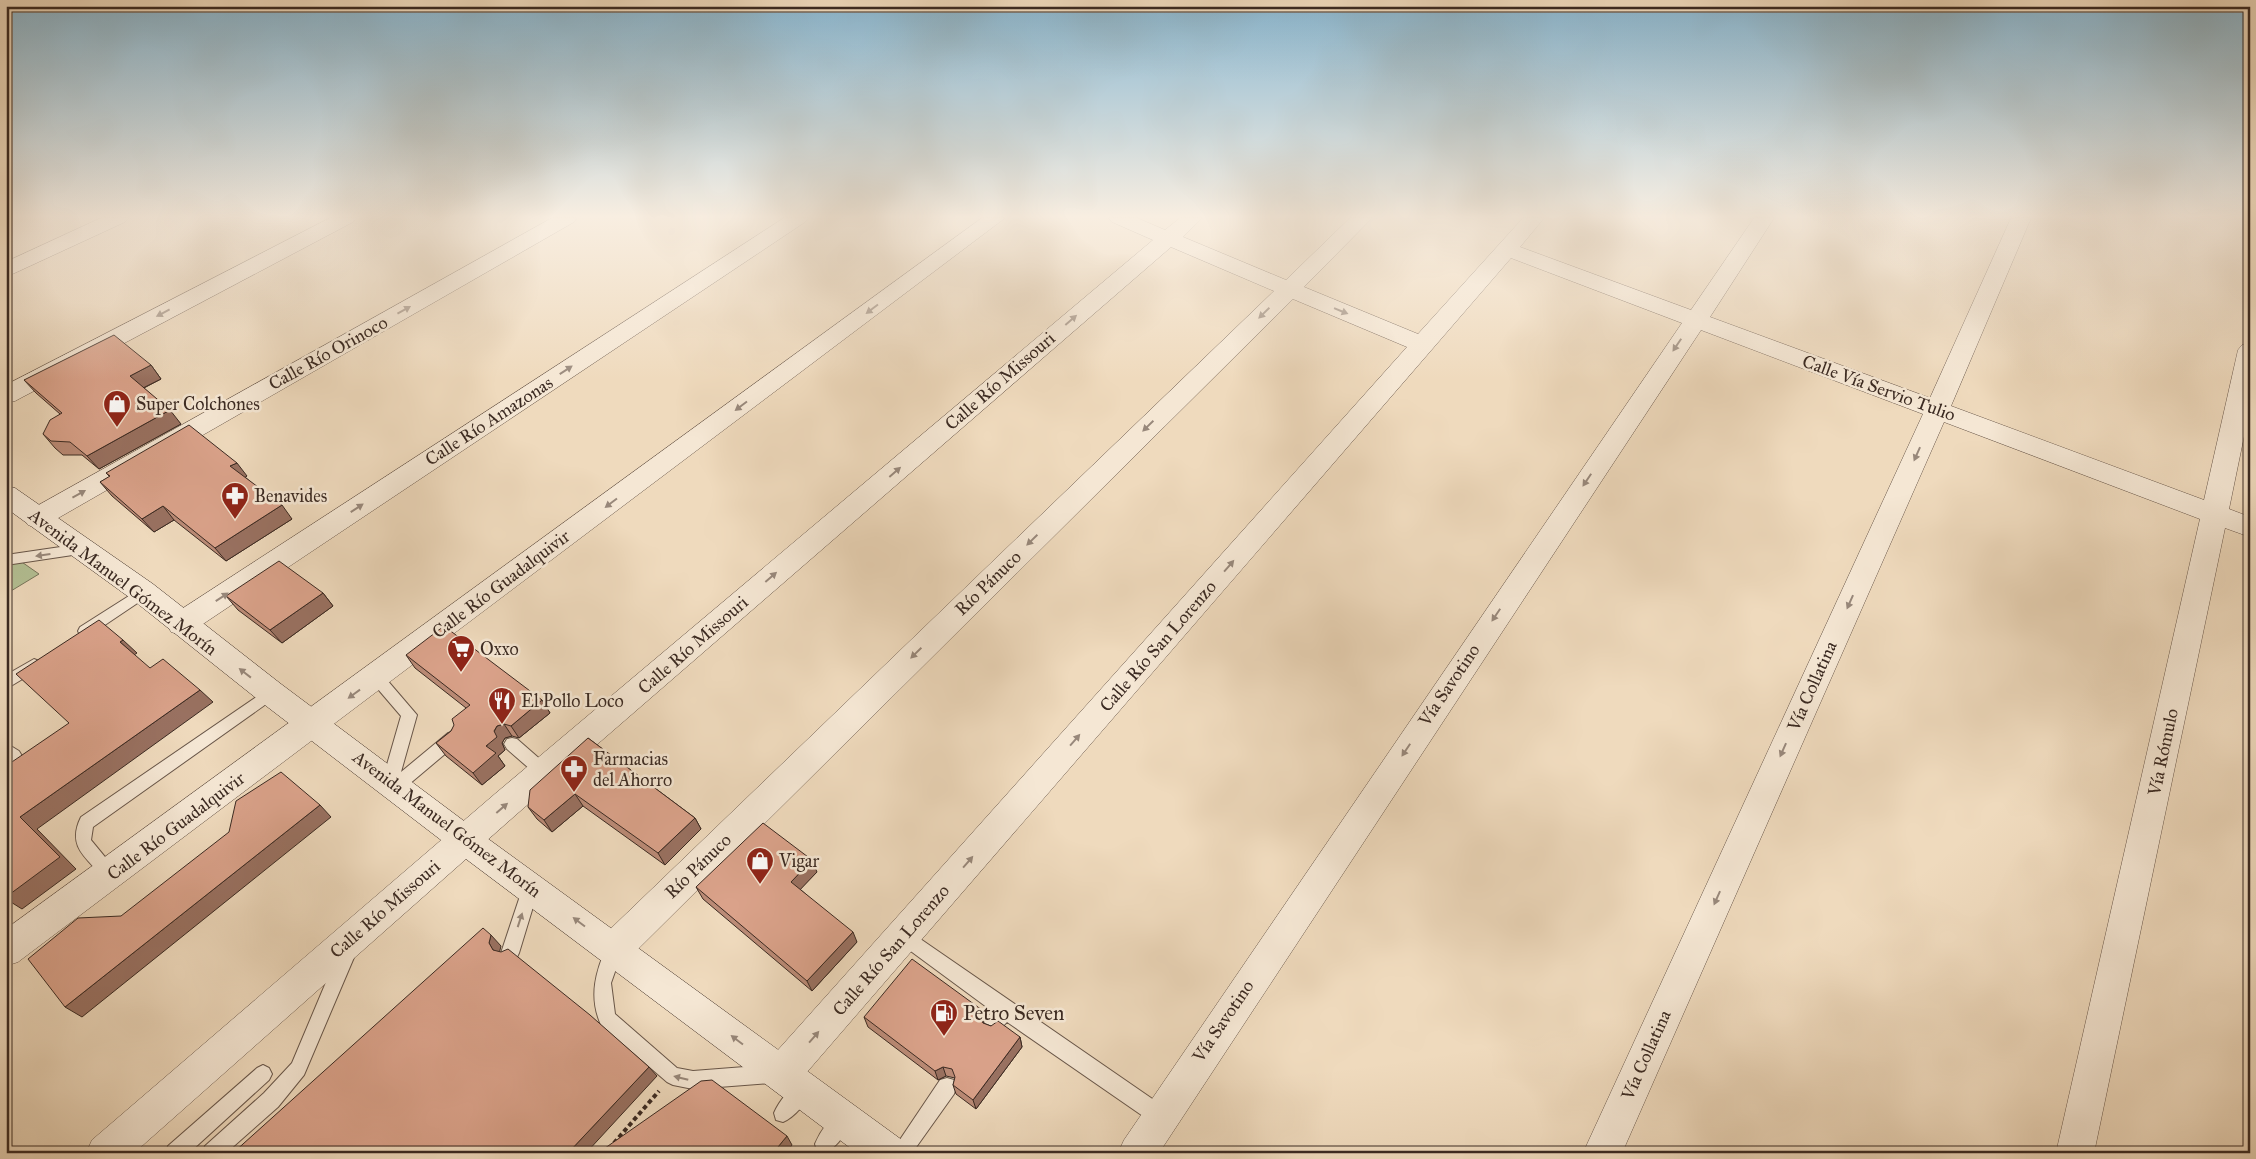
<svg xmlns="http://www.w3.org/2000/svg" width="2256" height="1159" font-family="'IM FELL Great Primer',serif">
<style>
.green{fill:#b4c195;stroke:#78765c}
.lines{fill:none;stroke-linecap:round;stroke-linejoin:round}
.service-casing{stroke:#685649;stroke-width:2}
.minor-casing{stroke:#685649;stroke-width:1}
.tertiary-casing{stroke:#685649;stroke-width:1}
.secondary-casing{stroke:#3b2a22;stroke-width:1}
.path{stroke:#3b2a22;stroke-width:4;stroke-dasharray:4.5 3;stroke-linecap:butt}
.service{fill:#f5e7d4;fill-rule:evenodd}
.minor{fill:#f5e7d4;fill-rule:evenodd}
.tertiary{fill:#f5e7d4;fill-rule:evenodd}
.secondary{fill:#f5e7d4;fill-rule:evenodd}
.wall{fill:#bb8b77;stroke:#3b2a22}
.shaded-wall{fill:#997161;stroke:#3b2a22}
.building{fill:#daa28a;stroke:#3b2a22}
.oneway{fill:#98887b}
.labels{text-anchor:middle;stroke-width:5;stroke-linejoin:round;paint-order:stroke}
.street-label{font-size:18px;fill:#3b2a22;stroke:#f5e7d4}
.poi-label{font-size:18px;fill:#3b2a22;stroke:#f5e7d4;text-anchor:start}
.near-poi-label{font-size:21px;fill:#3b2a22;stroke:#f5e7d4;text-anchor:start}
</style>
<rect width="100%" height="100%" fill="#efdabd"/>
<filter id="stains"><feTurbulence type="fractalNoise" baseFrequency=".004" numOctaves="4"/><feColorMatrix values="0 0 0 0 .2 0 0 0 0 .09 0 0 0 0 .02 0 0 0 .5 -.17"/></filter>
<radialGradient id="worn" r=".72"><stop offset=".6" stop-color="#630" stop-opacity="0"/><stop offset="1" stop-color="#630" stop-opacity=".3"/></radialGradient>
<!-- green -->
<path class="green" d="M6,551L39,574L6,594Z"/>
<g class="lines">
<defs>
<path id="service" d="M81,544L86,545L88,549L86,553L6,565V555Z
M143,587L148,588L150,592L148,596L90,635H80L78,631L80,627Z
M34,659L39,661L41,665L39,669L6,689V675Z
M376,671L381,673L417,715L401,772L448,733L453,732L458,733L461,738L458,743L401,791L395,793L384,787L382,782L401,716L371,681L369,677L371,673Z
M271,687L276,689L278,693L276,697L93,827L91,840L119,874L117,879L111,882L105,879C87,858 66,847 81,817Z
M512,738L517,739L549,767L552,772L549,777L544,779L539,777L507,749L504,744L507,739Z
M6,743L19,751L22,756L19,761L14,763L6,759Z
M531,879L537,882L539,887L519,953L516,959L510,961L504,959L501,953L523,887L525,882Z
M903,927L1167,1109L1169,1116L1167,1123L1160,1125L1153,1123L1007,1022L998,1031L992,1034L986,1031L983,1025L992,1011L897,941L894,935L897,929Z
M614,941L620,943L623,949L611,983L615,1014L677,1068L693,1071L771,1065L777,1068L780,1074L777,1080L771,1083L693,1089L673,1085L667,1082L601,1025C588,996 596,971 608,943Z
M346,947L352,949L355,955L304,1075L278,1107L226,1153H203L205,1146L264,1093L292,1063L340,949Z
M263,1065L269,1068L272,1074L269,1080L189,1153H166L168,1146L257,1068Z
M947,1078L954,1080L956,1087L954,1094L912,1153H891L940,1080Z
M803,1081L810,1083L812,1090C807,1102 795,1117 783,1122L776,1120L774,1113C779,1101 791,1086 803,1081Z
M843,1110L850,1112L852,1119C847,1132 833,1157 817,1151L815,1144C820,1132 831,1115 843,1110Z"/>
<path id="minor" d="M330,218H356L353,222L15,401L6,403V385Z
M552,218H577L574,222L46,525L37,528L28,525L24,518L28,511Z
M982,218H1005L18,962L6,966V929Z
M1109,218H1137L1165,230L1180,218H1202L1183,237L1286,280L1350,218H1372L1304,287L1418,334L1523,218H1544L1520,247L1691,310L1754,218H1774L1710,317L1930,398L2011,218H2031L1951,406L2204,500L2238,350L2242,345L2250,343V407L2229,509L2250,517V537L2225,528L2094,1153H2056L2200,519L1944,422L1622,1153H1583L1923,414L1701,330L1159,1153H1118L1124,1140L1682,323L1511,258L795,1086L782,1091L769,1086L764,1073L769,1060L1407,347L1293,299L626,961L614,965L602,961L597,949L602,937L1274,291L1171,247L518,813L134,1153H86L92,1140L496,793L1153,240L1112,222Z"/>
<path id="tertiary" d="M101,218H128L125,222L6,277V262Z
M784,218H808L805,222L191,632L181,635L171,632L167,624L171,616Z"/>
<path id="secondary" d="M6,486L15,488L153,584L281,684L476,830L902,1140L908,1153H857L454,850L261,702L133,600L6,508Z"/>
</defs>
<!-- service casing -->
<use href="#service" class="service-casing"/>
<!-- minor casing -->
<use href="#minor" class="minor-casing"/>
<!-- tertiary casing -->
<use href="#tertiary" class="tertiary-casing"/>
<!-- secondary casing -->
<use href="#secondary" class="secondary-casing"/>
<!-- path -->
<path class="path" d="M614,1143L659,1091"/>
<!-- service -->
<use href="#service" class="service"/>
<!-- minor -->
<use href="#minor" class="minor"/>
<!-- tertiary -->
<use href="#tertiary" class="tertiary"/>
<!-- secondary -->
<use href="#secondary" class="secondary"/>
</g>
<!-- wall -->
<path class="wall" d="M151,365L161,379L144,388L181,424L99,469L82,455H63L55,448L43,434L60,414L36,393L24,380Z
M106,473L247,476L245,477L292,519L226,561L174,520L154,532L112,496L100,482L110,477Z
M323,593L333,606L282,643L238,610L226,596Z
M406,655L542,700L550,713L519,738L512,736L505,738L502,743L505,750L498,756L505,766L482,785L446,756L436,743L451,731L466,708L415,668Z
M588,738L695,818L701,829L665,865L583,806L552,832L537,819L528,807Z
M817,872L800,889L857,942L812,991L703,899L696,887Z
M864,1017L984,1020L983,1023L1020,1037L1022,1047L976,1109L956,1094L953,1085L955,1078L946,1076L938,1080L868,1027Z"/>
<!-- shaded-wall -->
<path class="shaded-wall" d="M151,365L161,379L141,389L130,376Z
M170,410L181,424L99,469L87,456Z
M237,463L247,476L241,480L230,466Z
M282,505L292,519L226,561L215,548Z
M163,506L174,520L154,532L142,519Z
M323,593L333,606L282,643L270,630Z
M123,640L137,653L134,655L120,642Z
M200,690L213,702L37,829L76,869L22,909L6,899L20,817Z
M542,700L550,713L519,738L511,726Z
M504,724L512,736L505,738L502,743L505,750L498,756L505,766L482,785L473,773L497,726Z
M575,794L583,806L552,832L544,820Z
M320,805L331,817L82,1017L65,1007Z
M695,818L701,829L665,865L658,853Z
M812,860L817,872L797,893L791,882Z
M853,932L857,942L812,991L807,981Z
M491,935L501,946L499,954L493,950L489,943Z
M982,1010L984,1020L981,1026L979,1016Z
M1020,1037L1022,1047L976,1109L973,1100Z
M649,1067L657,1076L586,1153H568Z
M943,1067L946,1076L938,1080L935,1071Z
M787,1136L792,1145L786,1153H773Z"/>
<!-- building -->
<path class="building" d="M114,335L151,365L130,376L170,410L87,456L70,442L51,441L43,434L50,420L62,413L24,380Z
M189,425L237,463L230,466L282,505L215,548L163,506L142,519L100,482L110,476L106,473Z
M279,561L323,593L270,630L226,596Z
M99,620L123,640L120,642L150,668L163,659L200,690L20,817L60,857L6,897V766L69,723L16,674Z
M444,626L542,700L511,726L504,724L497,726L494,731L497,737L486,746L496,753L473,773L436,743L451,731L454,725L452,719L470,705L406,655Z
M588,738L695,818L658,853L575,794L544,820L528,807L530,790Z
M281,772L320,805L65,1007L28,959L78,918L121,916L229,832L236,801Z
M763,823L812,860L791,882L853,932L807,981L696,887Z
M483,928L491,935L489,943L493,950L501,952L508,949L590,1015L649,1067L568,1153H233Z
M912,959L982,1010L979,1016L983,1023L991,1026L998,1021L1020,1037L973,1100L953,1085L955,1077L952,1069L943,1067L935,1071L864,1017Z
M712,1080L787,1136L773,1153H598L701,1081Z"/>
<!-- one-way arrows -->
<defs><path id="oneway-solid" d="M-6-.8H1V-3.2L6.5 0L1 3.2V.8H-6Z" transform="scale(1.25)"/></defs>
<g class="oneway">
<use href="#oneway-solid" transform="translate(872 309) rotate(143)"/>
<use href="#oneway-solid" transform="translate(404 310) rotate(-29)"/>
<use href="#oneway-solid" transform="translate(1341 311) rotate(22)"/>
<use href="#oneway-solid" transform="translate(163 313) rotate(152)"/>
<use href="#oneway-solid" transform="translate(1264 313) rotate(136)"/>
<use href="#oneway-solid" transform="translate(1071 320) rotate(-41)"/>
<use href="#oneway-solid" transform="translate(1677 345) rotate(124)"/>
<use href="#oneway-solid" transform="translate(566 370) rotate(-33)"/>
<use href="#oneway-solid" transform="translate(741 406) rotate(143)"/>
<use href="#oneway-solid" transform="translate(1148 426) rotate(136)"/>
<use href="#oneway-solid" transform="translate(1917 454) rotate(114)"/>
<use href="#oneway-solid" transform="translate(895 472) rotate(-41)"/>
<use href="#oneway-solid" transform="translate(1587 480) rotate(124)"/>
<use href="#oneway-solid" transform="translate(79 494) rotate(-29)"/>
<use href="#oneway-solid" transform="translate(611 503) rotate(143)"/>
<use href="#oneway-solid" transform="translate(357 508) rotate(-33)"/>
<use href="#oneway-solid" transform="translate(1032 540) rotate(136)"/>
<use href="#oneway-solid" transform="translate(43 555) rotate(172)"/>
<use href="#oneway-solid" transform="translate(1229 566) rotate(-49)"/>
<use href="#oneway-solid" transform="translate(771 577) rotate(-41)"/>
<use href="#oneway-solid" transform="translate(222 597) rotate(-33)"/>
<use href="#oneway-solid" transform="translate(1850 602) rotate(114)"/>
<use href="#oneway-solid" transform="translate(1496 615) rotate(124)"/>
<use href="#oneway-solid" transform="translate(916 653) rotate(136)"/>
<use href="#oneway-solid" transform="translate(245 673) rotate(-142)"/>
<use href="#oneway-solid" transform="translate(354 694) rotate(144)"/>
<use href="#oneway-solid" transform="translate(1075 740) rotate(-49)"/>
<use href="#oneway-solid" transform="translate(1406 750) rotate(124)"/>
<use href="#oneway-solid" transform="translate(1783 750) rotate(114)"/>
<use href="#oneway-solid" transform="translate(502 808) rotate(-41)"/>
<use href="#oneway-solid" transform="translate(968 862) rotate(-49)"/>
<use href="#oneway-solid" transform="translate(1717 898) rotate(114)"/>
<use href="#oneway-solid" transform="translate(520 920) rotate(-72)"/>
<use href="#oneway-solid" transform="translate(579 922) rotate(-143)"/>
<use href="#oneway-solid" transform="translate(814 1037) rotate(-49)"/>
<use href="#oneway-solid" transform="translate(737 1040) rotate(-143)"/>
<use href="#oneway-solid" transform="translate(681 1078) rotate(-166)"/>
</g>
<!-- sky -->
<linearGradient id="sky" x2="0" y2="1"><stop stop-color="#89b7d1"/><stop offset="0.57" stop-color="#f8eee1"/><stop offset="1" stop-color="#f8eee1" stop-opacity="0"/></linearGradient>
<rect width="2256" height="380" fill="url(#sky)"/>
<!-- icons -->
<defs>
<symbol id="shop-pin" viewBox="-11 -11 22 30"><path d="M0 17L-7.5 6A9.5 9.5 0 1 1 7.5 6Z" fill="#8f2418" stroke="#f5e7d4"/><path d="M-5-2.5h2.3a2.7 3.5 0 0 1 5.4 0H5L5.5 6h-11ZM-1.5-2.5h3a1.5 2.3 0 0 0-3 0Z" fill="#fff"/></symbol>
<symbol id="pharmacy-pin" viewBox="-11 -11 22 30"><path d="M0 17L-7.5 6A9.5 9.5 0 1 1 7.5 6Z" fill="#8f2418" stroke="#f5e7d4"/><path d="M-2-6h4v4h4v4h-4v4h-4v-4h-4v-4h4Z" fill="#fff"/></symbol>
<symbol id="supermarket-pin" viewBox="-11 -11 22 30"><path d="M0 17L-7.5 6A9.5 9.5 0 1 1 7.5 6Z" fill="#8f2418" stroke="#f5e7d4"/><path d="M-6-5.5h2.5l.6 2H6L4.5 2H-2.5L-4.4-4H-6ZM-1.5 3.2a1.3 1.3 0 1 0 .1 0ZM3 3.2a1.3 1.3 0 1 0 .1 0Z" fill="#fff"/></symbol>
<symbol id="restaurant-pin" viewBox="-11 -11 22 30"><path d="M0 17L-7.5 6A9.5 9.5 0 1 1 7.5 6Z" fill="#8f2418" stroke="#f5e7d4"/><path d="M-5-6h1v4h1v-4h1v4h1v-4h1v5L-1.5 .5V6h-2V.5L-5-1ZM5-6V6H3V1.5H1.5Q1.5-4 5-6Z" fill="#fff"/></symbol>
<symbol id="fuel-pin" viewBox="-11 -11 22 30"><path d="M0 17L-7.5 6A9.5 9.5 0 1 1 7.5 6Z" fill="#8f2418" stroke="#f5e7d4"/><path d="M-5.5-6h7V0h2V4h1.3V-2.5L3-4.5l.8-.8L6-3V5H2.5V1h-1V6h-7ZM-4.2-4.7v3.2H.2V-4.7Z" fill="#fff"/></symbol>
</defs>
<g fill-rule="evenodd">
<use href="#shop-pin" x="101" y="388" width="32" height="43"/>
<use href="#pharmacy-pin" x="219" y="480" width="32" height="43"/>
<use href="#supermarket-pin" x="445" y="633" width="32" height="43"/>
<use href="#restaurant-pin" x="486" y="685" width="32" height="43"/>
<use href="#pharmacy-pin" x="558" y="753" width="32" height="43"/>
<use href="#shop-pin" x="744" y="845" width="32" height="43"/>
<use href="#fuel-pin" x="928" y="997" width="32" height="43"/>
</g>
<g class="labels">
<!-- street labels -->
<g class="street-label">
<text transform="translate(328 353) rotate(-29)" y="6">Calle Río Orinoco</text>
<text transform="translate(1000 381) rotate(-41)" y="6">Calle Río Missouri</text>
<text transform="translate(1879 388) rotate(20)" y="6">Calle Vía Servio Tulio</text>
<text transform="translate(489 421) rotate(-33)" y="6">Calle Río Amazonas</text>
<text transform="translate(123 582) rotate(37)" y="6">Avenida Manuel Gómez Morín</text>
<text transform="translate(988 583) rotate(-44)" y="6">Río Pánuco</text>
<text transform="translate(501 584) rotate(-37)" y="6">Calle Río Guadalquivir</text>
<text transform="translate(693 645) rotate(-41)" y="6">Calle Río Missouri</text>
<text transform="translate(1158 646) rotate(-49)" y="6">Calle Río San Lorenzo</text>
<text transform="translate(1449 685) rotate(-56)" y="6">Vía Savotino</text>
<text transform="translate(1812 686) rotate(-66)" y="6">Vía Collatina</text>
<text transform="translate(2163 752) rotate(-78)" y="6">Vía Rómulo</text>
<text transform="translate(447 824) rotate(37)" y="6">Avenida Manuel Gómez Morín</text>
<text transform="translate(176 826) rotate(-37)" y="6">Calle Río Guadalquivir</text>
<text transform="translate(698 866) rotate(-44)" y="6">Río Pánuco</text>
<text transform="translate(385 909) rotate(-41)" y="6">Calle Río Missouri</text>
<text transform="translate(891 950) rotate(-49)" y="6">Calle Río San Lorenzo</text>
<text transform="translate(1223 1021) rotate(-56)" y="6">Vía Savotino</text>
<text transform="translate(1646 1055) rotate(-66)" y="6">Vía Collatina</text>
</g>
<!-- poi labels -->
<g class="poi-label">
<text x="136" y="410">Super Colchones</text>
<text x="254" y="502">Benavides</text>
<text x="480" y="655">Oxxo</text>
<text x="521" y="707">El Pollo Loco</text>
<text x="593" y="765">Farmacias<tspan x="593" dy="21">del Ahorro</tspan></text>
<text x="779" y="867">Vigar</text>
</g>
<!-- near-poi labels -->
<g class="near-poi-label">
<text x="963" y="1020">Petro Seven</text>
</g>
</g>
<!-- margin -->
<rect width="2256" height="1159" fill="none" stroke="#efdabd" stroke-width="25"/>
<rect x="8" y="8" width="2241" height="1144" fill="none" stroke="#3b2a22" stroke-width="2.5"/>
<rect x="12" y="12" width="2231" height="1134" fill="none" stroke="#3b2a22"/>
<rect width="100%" height="100%" filter="url(#stains)"/>
<rect width="100%" height="100%" fill="url(#worn)"/>
</svg>
